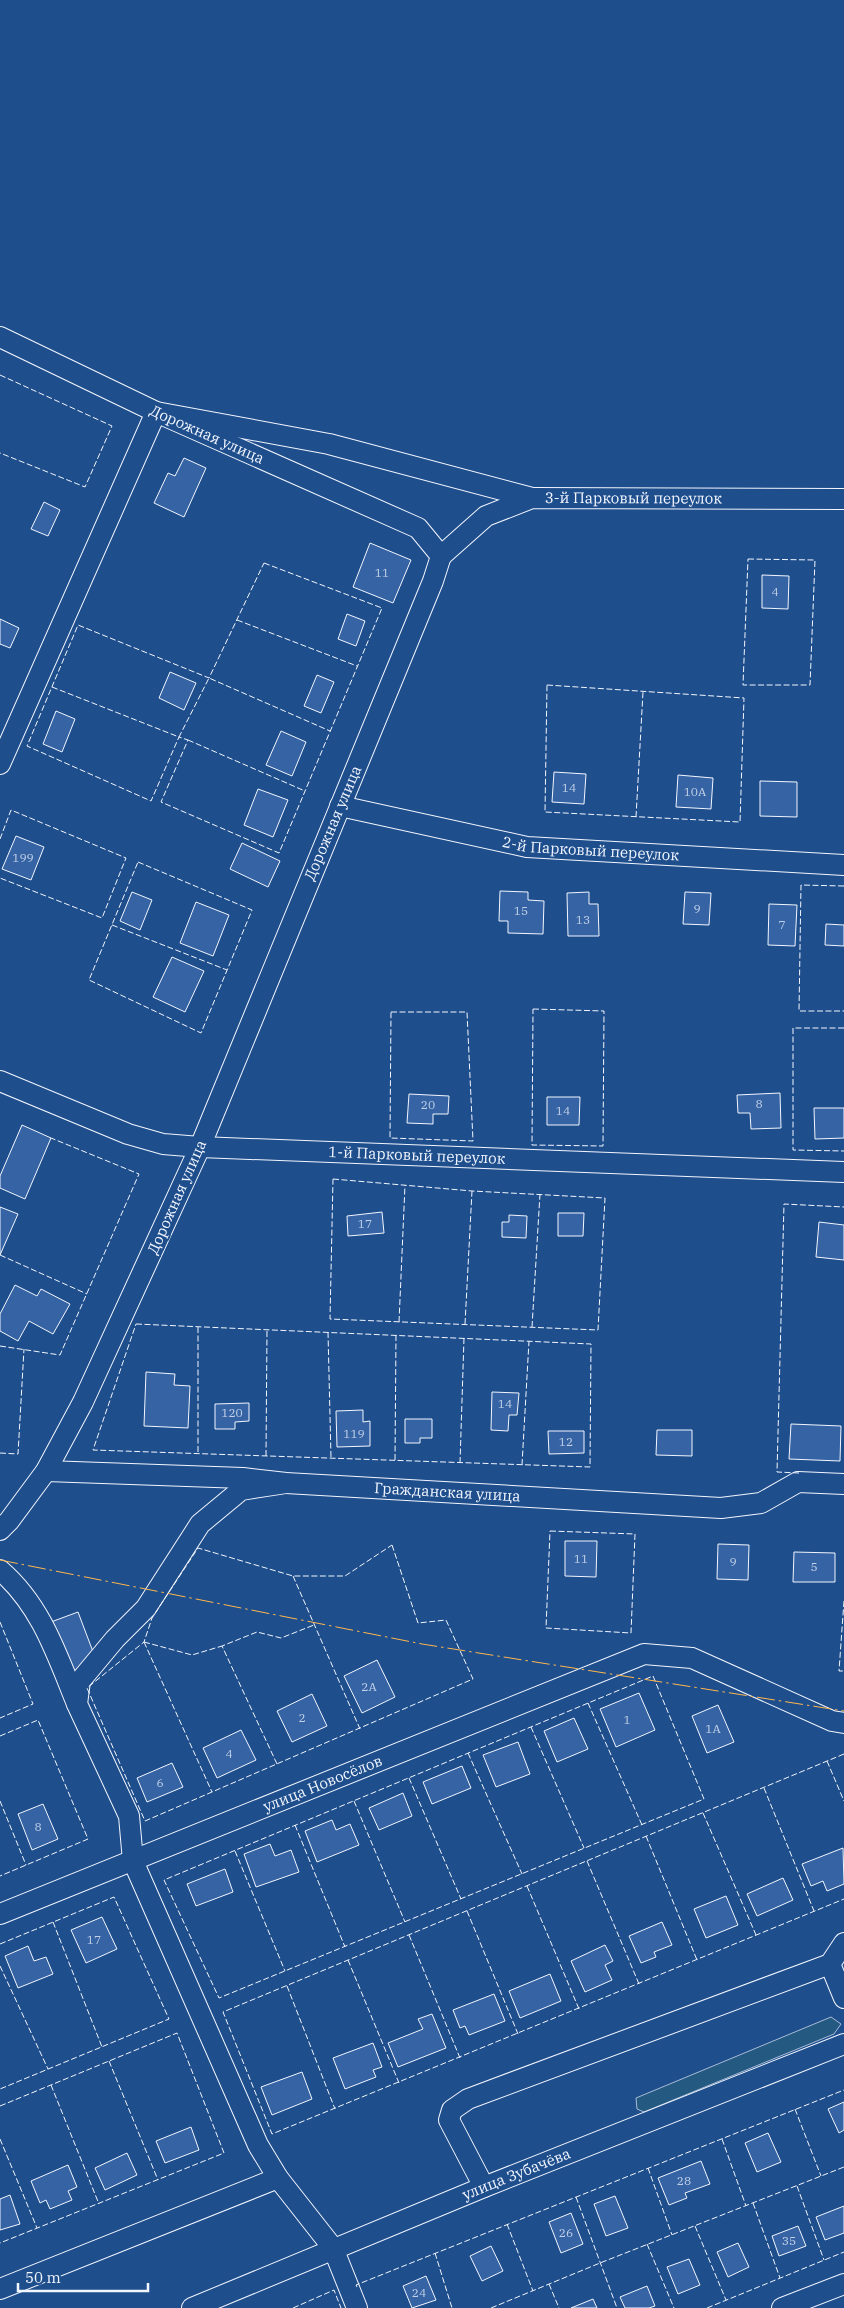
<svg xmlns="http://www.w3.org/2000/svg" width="844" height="2308" font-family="'IBM Plex Serif',serif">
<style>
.green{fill:#245a82;stroke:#a8bbd7}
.building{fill:#3563a3;stroke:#f2f6ff}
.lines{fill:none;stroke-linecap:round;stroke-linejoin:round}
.minor-casing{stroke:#f2f6ff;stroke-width:22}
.minor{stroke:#1f4e8c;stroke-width:20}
.fence{stroke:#f2f6ff;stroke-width:1;stroke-dasharray:6 2.5;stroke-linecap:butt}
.power{stroke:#ffb74d;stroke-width:1;stroke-dasharray:18 4 2.5 4;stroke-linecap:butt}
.labels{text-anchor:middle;stroke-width:4;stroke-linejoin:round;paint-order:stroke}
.number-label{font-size:12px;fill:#c3d1e8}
.street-label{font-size:15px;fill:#f2f6ff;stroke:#1f4e8c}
</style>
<rect width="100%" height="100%" fill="#1f4e8c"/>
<!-- green -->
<path class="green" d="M831,2017L841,2024L834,2034L644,2112L637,2109L636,2098Z"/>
<!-- building -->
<path class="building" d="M184,458L206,468L184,517L154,503L168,473L175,476Z
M44,502L60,510L48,536L31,529Z
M370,543L411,560L393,603L353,587Z
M762,575L789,576L788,609L762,608Z
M347,614L365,621L356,646L338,639Z
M0,619L19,628L10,648L0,644Z
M170,672L196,683L184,710L159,698Z
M317,675L334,682L321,713L304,706Z
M56,711L75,719L62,752L43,744Z
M281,731L306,742L292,776L266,765Z
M554,772L586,774L584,804L552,802Z
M678,775L713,778L711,809L676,807Z
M760,781L797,782V817L760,816Z
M258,789L288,800L273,837L244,825Z
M16,836L44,847L31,880L2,869Z
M242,843L280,861L268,887L230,869Z
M500,891L528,892V900L544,901L543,934L508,933V921H499Z
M132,892L152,900L140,930L120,921Z
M589,892V904H598L599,936H568L567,893Z
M685,892L711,893L709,925L683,924Z
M196,902L229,915L213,956L180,943Z
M769,904L797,905L795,946L768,945Z
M826,924L844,925V946L825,945Z
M172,957L204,971L185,1012L153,997Z
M780,1093L781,1128L751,1129L750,1113H738L737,1095Z
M409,1094L449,1096L448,1114H433V1124L407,1123Z
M547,1097H580L579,1125H547Z
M814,1108H844V1138L815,1139Z
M22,1125L51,1138L25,1199L0,1188V1176Z
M0,1207L18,1214L0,1255Z
M382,1212L384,1233L348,1236L347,1216Z
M558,1213H584L583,1236H558Z
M509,1215L527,1216L526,1238L502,1237V1222H509Z
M819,1222L844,1225V1260L816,1257Z
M15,1285L37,1296L41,1289L70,1304L53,1334L29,1321L18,1341L0,1331V1314Z
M146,1372L175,1374L174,1385L190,1386L188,1428L144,1426Z
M492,1392L519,1393L517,1415H509L508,1431L491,1430Z
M249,1403V1421L235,1422V1429H215V1404Z
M363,1410V1422L370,1421V1446L337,1447L336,1411Z
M405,1419H432V1438H420V1443H405Z
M791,1424L841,1426L840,1461L789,1459Z
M657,1430H692V1456L656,1455Z
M548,1431H584V1453L549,1454Z
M565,1541H597L596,1577L565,1576Z
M718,1544L749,1545L748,1580L717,1579Z
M794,1552L835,1553V1582H793Z
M78,1612L95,1657L70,1676L51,1622Z
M377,1660L395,1697L362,1713L344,1676Z
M639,1693L655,1730L616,1747L600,1709Z
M312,1694L327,1726L292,1742L277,1711Z
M718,1705L734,1742L707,1753L692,1716Z
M574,1718L588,1749L557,1762L544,1731Z
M241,1730L256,1760L217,1778L203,1748Z
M518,1742L530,1774L496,1787L483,1755Z
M172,1763L183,1787L147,1802L137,1778Z
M462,1766L471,1788L432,1804L423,1782Z
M403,1793L412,1816L379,1830L369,1808Z
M43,1804L58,1839L32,1850L18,1814Z
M332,1820L336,1830L350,1824L359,1845L317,1862L305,1831Z
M270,1844L275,1856L291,1850L299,1872L256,1887L244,1854Z
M843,1848L844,1884L827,1891L823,1881L811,1886L802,1864Z
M225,1869L233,1892L196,1906L187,1884Z
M783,1878L793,1900L757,1916L747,1894Z
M726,1896L738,1925L706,1938L694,1909Z
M102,1917L117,1949L86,1963L71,1930Z
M662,1922L672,1945L654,1952L656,1957L641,1963L629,1936Z
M605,1945L613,1961L605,1965L612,1980L585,1992L571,1961Z
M28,1946L34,1961L46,1957L53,1974L18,1988L5,1956Z
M550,1974L561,2001L520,2018L509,1991Z
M494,1994L505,2021L469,2035L465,2026L460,2028L453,2010Z
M432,2014L446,2048L398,2067L388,2043L423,2029L418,2019Z
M373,2043L382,2067L373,2070L376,2077L345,2089L333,2058Z
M302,2072L312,2099L272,2115L261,2087Z
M844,2102V2130L839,2133L828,2109Z
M191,2127L199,2150L165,2163L156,2141Z
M768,2133L781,2162L757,2172L745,2143Z
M127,2153L137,2175L105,2190L95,2168Z
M701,2161L710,2184L685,2193L687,2198L669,2205L658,2178Z
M68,2165L77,2187L68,2191L72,2200L50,2209L46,2200L40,2203L31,2181Z
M10,2195L20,2224L0,2230V2199Z
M615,2196L628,2228L606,2236L594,2204Z
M844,2206V2233L825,2240L816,2217Z
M571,2213L583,2244L561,2253L549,2222Z
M798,2226L806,2246L779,2256L772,2236Z
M738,2243L749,2267L728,2277L717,2252Z
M491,2246L503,2271L482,2281L470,2256Z
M689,2259L700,2285L678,2294L667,2267Z
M426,2276L436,2300L412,2308L403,2286Z
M647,2286L655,2306L649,2308H625L620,2297Z
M593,2299L597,2308H571Z"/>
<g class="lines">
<defs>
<g id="minor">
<path id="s1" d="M0,337L156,412L418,528L441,556L433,581L200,1147L83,1402L46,1471L9,1521L0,1530"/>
<path id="s2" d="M441,556L486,516L532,498L844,499"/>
<path d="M0,764L156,412L329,444L532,498"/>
<path id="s3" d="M340,806L527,847L844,865"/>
<path id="s4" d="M0,1081L128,1134L163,1144L200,1147L844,1172"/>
<path id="s5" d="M46,1471L243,1478L286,1483L721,1508L761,1503L798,1482L844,1484"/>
<path d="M286,1483L241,1490L200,1524L146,1608L115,1639L80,1681L77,1704L129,1816L133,1861L258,2145L278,2178L333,2248L357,2308"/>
<path d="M0,1570C41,1605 57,1655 77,1704"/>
<path id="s6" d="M0,1914L644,1654L692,1658L832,1721L844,1723"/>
<path d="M830,1964L844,1998"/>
<path d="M484,2187L449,2120L452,2110L468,2099L830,1964L844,1943"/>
<path d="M0,2289L278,2178"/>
<path id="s7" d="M192,2308L484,2187L844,2044"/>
<path d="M782,2308L844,2284"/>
</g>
</defs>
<!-- minor casing -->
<use href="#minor" class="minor-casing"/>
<!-- minor -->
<use href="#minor" class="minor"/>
<!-- fence -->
<path class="fence" d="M0,375L112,426L85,487L0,453
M748,559L815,560L810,685H743Z
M264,563L382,608L279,853L161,802L188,740L179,737L151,801L27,746L78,625L209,678Z
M237,620L357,666
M547,685L744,698L740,822L545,812Z
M52,687L179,737L209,678L330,731
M188,740L305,791
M636,817L643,692
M0,839L11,810L126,858L102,918L0,878
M138,862L252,910L201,1033L89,980Z
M844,886L801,885L799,1011H844
M112,925L227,970
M533,1009L604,1011L603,1146L532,1145Z
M391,1012H467L473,1141L390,1138Z
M844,1028H793V1150L844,1151
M333,1179L472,1191L605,1198L598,1330L330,1319Z
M0,1255L87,1294
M399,1322L405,1185
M136,1324L591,1344L590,1467L93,1450Z
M465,1324L472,1191
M198,1327V1454
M532,1327L540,1194
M328,1332L331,1458
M0,1346L60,1355L139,1174L51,1138
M0,1453L18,1454L24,1349
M266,1456L267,1330
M395,1460L396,1335
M460,1463L464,1338
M522,1465L529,1341
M799,1473L777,1472L784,1204L844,1207
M550,1531L635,1534L631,1633L546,1628Z
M392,1545L418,1623L446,1620L473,1679L145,1821L87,1688L144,1642L152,1618L198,1548L293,1576H345Z
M293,1576L360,1729
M844,1601L839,1671H844
M0,1622L33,1704L0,1718
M144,1642L212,1792
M144,1642L192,1655L222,1646
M653,1676L704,1799L219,1998L164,1880Z
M588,1703L642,1825
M531,1727L584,1848
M0,1736L38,1720L88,1839L0,1876
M468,1753L522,1874
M844,1754L223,2012L272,2134L844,1899
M827,1761L844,1801
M277,1764L222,1646L257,1632L281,1638L314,1625
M409,1778L461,1899
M764,1788L814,1911
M0,1801L26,1865
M354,1801L405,1922
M703,1813L756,1935
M295,1825L345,1947
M646,1836L697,1960
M235,1851L285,1971
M587,1861L639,1984
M527,1886L579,2009
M467,1911L518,2034
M53,1922L102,2047
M409,1935L460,2058
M0,1944L114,1897L169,2019L0,2089
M348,1960L399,2083
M0,1966L48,2069
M287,1986L335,2109
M109,2061L158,2180
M51,2085L99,2204
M0,2106L177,2033L224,2153L0,2243
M795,2109L821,2176
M0,2139L37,2228
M722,2139L746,2206
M648,2168L672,2235
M797,2186L824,2260
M576,2197L617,2308
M753,2203L780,2278
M507,2224L533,2291
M695,2226L726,2300
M647,2244L674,2308
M435,2253L452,2308
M549,2284L559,2308
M357,2287L356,2285L844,2090
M293,2308L334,2290L341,2308
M491,2308L600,2263L844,2167
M707,2308L844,2252"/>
<!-- power -->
<path class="power" d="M0,1560L422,1644L844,1711"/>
</g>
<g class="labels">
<!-- number labels -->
<g class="number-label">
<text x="382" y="577">11</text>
<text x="775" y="596">4</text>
<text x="569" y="792">14</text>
<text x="695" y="796">10А</text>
<text x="23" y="862">199</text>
<text x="697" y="913">9</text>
<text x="521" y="915">15</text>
<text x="583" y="924">13</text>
<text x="782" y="929">7</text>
<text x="759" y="1108">8</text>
<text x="428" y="1109">20</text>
<text x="563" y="1115">14</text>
<text x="365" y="1228">17</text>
<text x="505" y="1408">14</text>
<text x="232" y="1417">120</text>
<text x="354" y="1438">119</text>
<text x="566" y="1446">12</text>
<text x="581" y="1563">11</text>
<text x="733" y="1566">9</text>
<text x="814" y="1571">5</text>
<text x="369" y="1691">2А</text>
<text x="302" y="1722">2</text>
<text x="627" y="1724">1</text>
<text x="713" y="1733">1А</text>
<text x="229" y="1758">4</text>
<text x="160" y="1787">6</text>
<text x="38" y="1831">8</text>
<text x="94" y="1944">17</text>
<text x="684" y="2185">28</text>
<text x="566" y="2237">26</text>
<text x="789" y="2245">35</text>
<text x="419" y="2297">24</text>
</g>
<!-- street labels -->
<g class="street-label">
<text dy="5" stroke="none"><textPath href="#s1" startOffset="229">Дорожная улица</textPath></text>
<text dy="5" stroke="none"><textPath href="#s2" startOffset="211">3-й Парковый переулок</textPath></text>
<text transform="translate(333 823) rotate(-67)" y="5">Дорожная улица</text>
<text dy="5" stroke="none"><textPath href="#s3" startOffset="255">2-й Парковый переулок</textPath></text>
<text dy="5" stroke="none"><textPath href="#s4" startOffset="429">1-й Парковый переулок</textPath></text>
<text transform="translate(177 1197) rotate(-66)" y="5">Дорожная улица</text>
<text dy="5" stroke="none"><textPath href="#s5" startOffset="402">Гражданская улица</textPath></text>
<text dy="5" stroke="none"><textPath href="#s6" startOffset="348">улица Новосёлов</textPath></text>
<text dy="5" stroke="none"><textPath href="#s7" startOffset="351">улица Зубачёва</textPath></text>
</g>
</g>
<!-- scale -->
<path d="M18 2283v8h130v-8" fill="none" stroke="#f2f6ff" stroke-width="2.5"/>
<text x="25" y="2283" font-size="15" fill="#f2f6ff" stroke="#1f4e8c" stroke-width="4" paint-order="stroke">50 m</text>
</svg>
